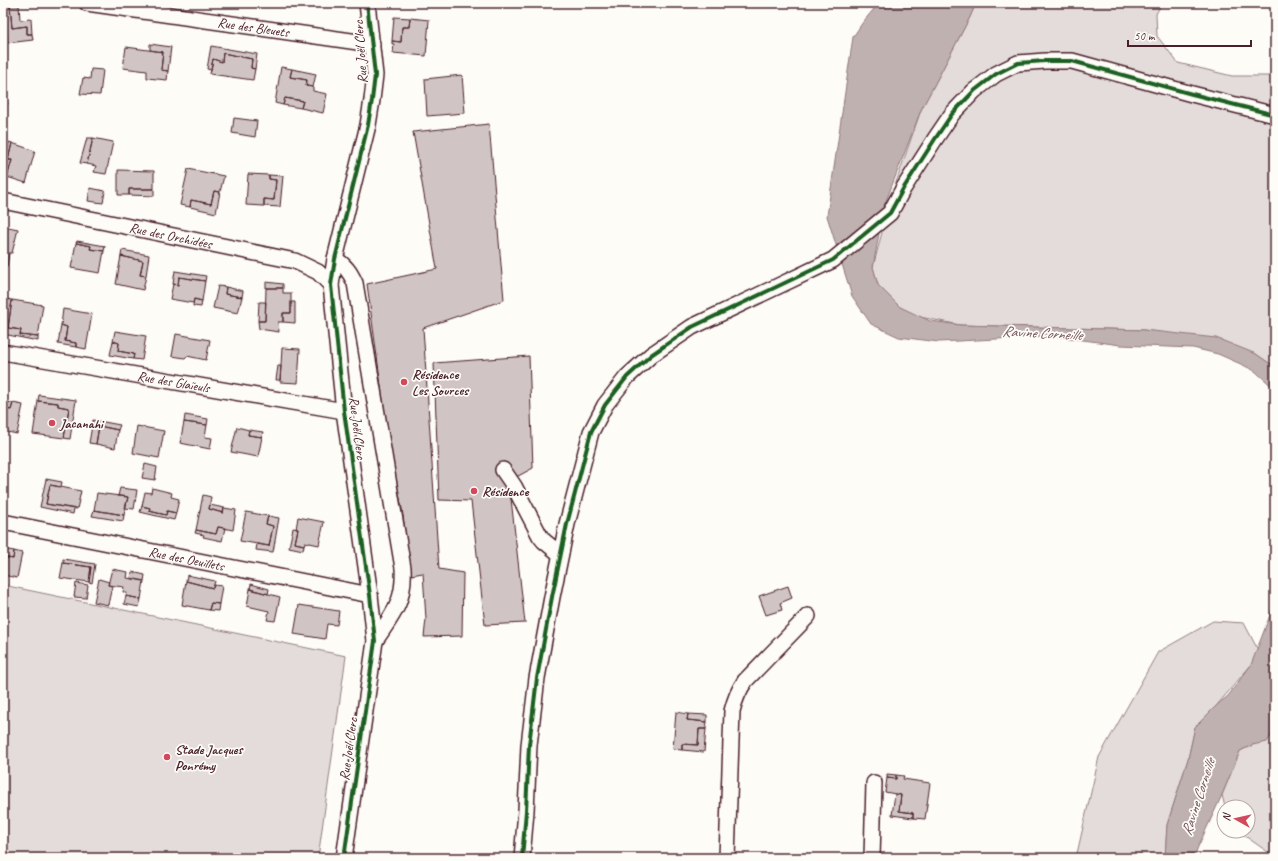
<svg xmlns="http://www.w3.org/2000/svg" width="1278" height="861" font-family="Caveat,sans-serif">
<style>
.green{fill:#e3dcda;stroke:#967e82}
.water{fill:#c0b1b1;stroke:#91777b}
.building{fill:#d0c5c4;stroke:#4a1f2b}
.lines{fill:none;stroke-linecap:round;stroke-linejoin:round}
.minor-casing{stroke:#4a1f2b;stroke-width:18}
.minor{stroke:#fdfcf7;stroke-width:15}
.cycleway-casing{stroke:#fdfcf7;stroke-width:6}
.cycleway{stroke:#1b5e20;stroke-width:4}
.poi-dot{fill:#d1495b;stroke:#fdfcf7;stroke-width:1.5}
.labels{text-anchor:middle;stroke-width:3.5;stroke-linejoin:round;paint-order:stroke}
.street-label{font-size:14px;fill:#4a1f2b;stroke:#fdfcf7}
.poi-label{font-size:14px;font-weight:bold;fill:#4a1f2b;stroke:#fdfcf7;text-anchor:start}
.water-label{font-size:15px;font-style:italic;fill:#73525a;stroke:#fdfcf7}
</style>
<rect width="100%" height="100%" fill="#fdfcf7"/>
<filter id="ink" filterUnits="userSpaceOnUse"><feTurbulence type="fractalNoise" baseFrequency=".025" numOctaves="2"/><feDisplacementMap in="SourceGraphic" scale="8" xChannelSelector="R" yChannelSelector="G"/><feConvolveMatrix kernelMatrix="1 2 1 2 8 2 1 2 1" color-interpolation-filters="sRGB"/></filter>
<g filter="url(#ink)">
<!-- green -->
<path class="green" d="M976,3H1162L1156,14L1157,36L1178,63L1232,76H1275V367L1256,354L1144,330L960,325L915,316L900,307L878,285L873,267L892,194L921,110L970,17Z
M3,585L346,656L318,858H3Z
M1213,621L1244,623L1258,650L1251,665L1217,705L1195,727L1188,759L1167,825L1165,858H1076L1099,757L1158,652Z
M1275,729V857L1238,831H1248V807H1225L1222,795L1240,751L1270,737Z"/>
<!-- water -->
<path class="water" d="M879,3H976L970,17L921,110L884,206L873,267L878,285L900,307L930,321L960,325L1144,330L1216,338L1256,354L1275,367V389L1255,371L1243,365L1218,354L1193,348L1121,345L1053,336L939,342L899,337L871,324L852,296L827,216L853,37L863,22Z
M1275,602V729L1267,742L1252,745L1240,751L1222,795L1197,849L1194,858H1165L1167,825L1188,759L1195,727L1217,705L1228,696L1251,665Z"/>
<!-- building -->
<path class="building" d="M10,5L12,28L27,26V34H32L33,40L7,43V36H3V6Z
M10,5H19L20,20L31,19L32,34H27V26L12,28Z
M394,17L410,18L409,27H402L401,42L392,41Z
M410,18L429,20L426,56L393,53L394,44H392V41L401,42L402,27H409Z
M150,44L171,47L168,71L161,70L163,52L150,50Z
M211,46L257,54L255,69L251,68L252,59L223,53L222,62L213,59L211,70L207,69Z
M126,47L163,52L161,70L168,71L167,80L147,78V71L123,68Z
M223,53L252,59L251,68L255,69L253,80L210,74L213,59L222,62Z
M281,67L292,69L290,77L307,80L306,86L313,87V91L327,94L323,113L301,108L303,101L285,98L283,105L275,103Z
M91,69L103,70L100,95L80,94L83,78L90,79Z
M292,69L316,74L313,87L306,86L307,80L290,77Z
M462,75L465,113L427,116L425,79Z
M285,98L303,101L301,108L283,105Z
M3,99L8,103L3,110Z
M234,118L257,121L255,137L232,133Z
M489,124L504,300L423,328L439,569L463,573L462,636L424,637L426,619L423,573L411,575L402,509L389,444L367,284L437,269L413,132Z
M87,138H93L87,164L80,163Z
M93,138L113,142L106,174L94,172L96,166L87,164Z
M9,142L12,143L8,160H12L7,177L3,175V162Z
M12,143L35,151L26,183L7,177L12,160H8Z
M188,169L224,176L220,192L214,191L211,204L191,200L190,207L180,205Z
M118,170L154,171V189H129V195H118Z
M248,174L269,175V179L276,180L274,200L264,199V206L246,205Z
M269,175L283,176L280,207L264,206V199L274,200L276,180L269,179Z
M90,188L105,191L103,203L88,201Z
M129,189H154V196L129,195Z
M214,191L220,192L216,213L190,207L191,200L211,204Z
M3,226L18,229L12,253H9L7,267L3,266Z
M77,241L105,246L104,251L90,249L91,246L76,243Z
M76,243L91,246L90,249L104,251L100,273L71,268Z
M122,250L149,255L146,276L140,275L143,261L121,256Z
M121,256L143,261L140,275L146,276L143,290L116,284Z
M175,271L206,276L205,281L179,277L178,285L173,284Z
M179,277L205,281L202,301L194,299L193,303L170,299L173,284L178,285Z
M266,282L283,284V288H266Z
M218,286L226,287L225,294L242,297L238,313L213,308Z
M226,287L243,291L242,297L225,294Z
M266,288H283V293H291V313H283V322H278L279,332L259,329L258,321H265Z
M6,299L12,300L8,328L21,330L20,335L38,337V341L3,334V317Z
M194,299L202,301L201,307L193,306Z
M12,300L43,305L38,337L20,335L21,330L8,328Z
M259,302H266L265,321H258Z
M291,302H295V323L283,322V313H291Z
M63,309L92,314L86,349L76,347V343L65,341L67,327L61,325Z
M61,325L67,327L65,341L76,343V347L58,344Z
M115,331L146,336L142,360L133,359L134,354L118,351L119,343L113,341Z
M176,334L210,340L206,360L187,356L185,358L172,356Z
M113,341L119,343L118,351L134,354L133,359L110,355Z
M282,348L300,349L298,383L280,382Z
M529,356L533,468L509,481L525,623L485,625L471,501L439,500L434,363Z
M278,366H281L280,380H276Z
M39,395L76,400L70,439L64,438L69,408L58,406V403L38,401Z
M38,401L58,403V406L69,408L64,438L33,434Z
M3,402L13,403L11,410L3,408Z
M13,403L23,405L17,434L3,431V408L11,410Z
M185,415L208,419L207,425L184,422Z
M93,420L120,425L118,430L99,426L96,444L89,443Z
M184,422L207,425L205,437L212,438L210,449L180,443Z
M99,426L118,430L115,448L96,444Z
M137,426L164,431L159,458L133,453Z
M237,427L249,430L248,435L262,437L258,457L231,452Z
M249,430L263,432L262,437L248,435Z
M145,464L157,467L155,480L142,478Z
M46,479L62,482L61,487L50,485L46,504L74,509L73,514L40,507Z
M50,485L81,491L77,509L46,504Z
M120,488L137,490L134,509L125,508L128,497L118,496Z
M152,488L172,493L171,497L179,499L176,513L167,511L166,515L149,511L150,508L142,506L145,492L151,493Z
M97,493L128,497L124,515L94,510Z
M203,495L211,497L209,509L223,513L224,508L236,510L233,530L218,527L216,534L196,530Z
M210,505L224,508L223,513L209,509Z
M142,506L150,508L149,511L166,515L167,511L176,513L174,520L140,512Z
M94,510L124,515L123,521L92,516Z
M246,512L268,516L266,524L273,526L269,546L240,541Z
M268,516L279,518L273,552L256,550L257,544L269,546L273,526L266,524Z
M298,517L324,522L319,545L305,542L304,545L295,543L298,529H296Z
M218,527L225,528L222,541L203,537L204,535L195,533L196,530L216,534Z
M293,528L298,529L295,543L304,545L303,550L289,547Z
M3,549L14,551L13,559L3,557Z
M14,551L22,553L17,578L3,575V557L13,559Z
M63,559L95,564L92,583L89,582L91,567L63,563Z
M63,563L91,567L89,582L60,578Z
M112,569L128,572L127,578L144,581L141,599L126,596L127,593L123,592L124,587L108,585Z
M132,572L145,575L144,581L131,578Z
M187,575L215,581L213,588L186,581Z
M99,579L109,582L108,585L112,586L108,605L94,602Z
M186,581L213,588L214,585L222,586L219,604L211,603L209,610L182,605Z
M76,583L88,585L86,598L74,597Z
M251,584L269,589L268,594L250,589Z
M788,586L792,598L780,603L782,610L766,615L759,596Z
M250,589L280,597L275,621L267,620L269,611L247,606Z
M126,596L141,599L139,607L124,604Z
M211,603L219,604L218,611L209,610Z
M299,605L339,611L337,625L327,624L325,639L294,634Z
M676,712L688,714L687,720L707,722L706,729H699L698,745L682,744V750L673,749Z
M688,714L707,715V722L687,720Z
M699,729H706L704,752L682,750V744L698,745Z
M887,774L896,775V779L887,778Z
M896,775L904,776L903,779L930,783L925,819L913,818V813L899,811L901,795L885,792L887,778L896,779Z
M895,794L901,795L899,811L913,813V818L892,815Z"/>
<g class="lines">
<defs>
<g id="minor">
<path id="s1" d="M87,3L372,44"/>
<path id="s2" d="M3,201L295,261L318,272L331,285"/>
<path d="M335,259C345,265 350,272 355,283L403,568C405,602 393,614 375,641"/>
<path id="s3" d="M3,352L344,411"/>
<path d="M503,470L514,486L540,536L544,541L560,554"/>
<path id="s4" d="M3,522L370,595"/>
<path d="M344,858L375,641L370,595L344,411L331,285L335,259L368,125L372,100L375,75L367,3"/>
<path d="M522,858L526,811L529,745L537,678L552,597L567,524L591,432L605,405L627,377L651,355L692,327L833,260L890,213L903,189L935,139L952,114L974,91L996,74L1018,63L1045,61H1072L1192,94L1275,115"/>
<path d="M727,858L732,711C735,699 738,691 745,681L808,616"/>
<path d="M872,858L874,783"/>
</g>
</defs>
<!-- minor casing -->
<use href="#minor" class="minor-casing"/>
<!-- minor -->
<use href="#minor" class="minor"/>
<defs>
<path id="cycleway" d="M344,858L375,641L370,595L344,411L331,285L335,259L368,125L372,100L375,75L367,3
M522,858L526,811L529,745L537,678L552,597L567,524L591,432L605,405L627,377L651,355L692,327L833,260L890,213L903,189L935,139L952,114L974,91L996,74L1018,63L1045,61H1072L1192,94L1275,115"/>
</defs>
<!-- cycleway casing -->
<use href="#cycleway" class="cycleway-casing"/>
<!-- cycleway -->
<use href="#cycleway" class="cycleway"/>
</g>
</g>
<!-- markers -->
<g class="poi-dot">
<circle cx="404" cy="382" r="4"/>
<circle cx="52" cy="423" r="4"/>
<circle cx="474" cy="491" r="4"/>
<circle cx="167" cy="757" r="4"/>
</g>
<g class="labels">
<!-- street labels -->
<g class="street-label">
<text dy="5" stroke="none"><textPath href="#s1" startOffset="168">Rue des Bleuets</textPath></text>
<text transform="translate(360 52) rotate(-94)" y="5">Rue Joël Clerc</text>
<text dy="5" stroke="none"><textPath href="#s2" startOffset="171">Rue des Orchidées</textPath></text>
<text dy="5" stroke="none"><textPath href="#s3" startOffset="173">Rue des Glaïeuls</textPath></text>
<text transform="translate(358 428) rotate(83)" y="5">Rue Joël Clerc</text>
<text dy="5" stroke="none"><textPath href="#s4" startOffset="187">Rue des Oeuillets</textPath></text>
<text transform="translate(348 749) rotate(-82)" y="5">Rue Joël Clerc</text>
</g>
<!-- poi labels -->
<g class="poi-label">
<text x="412" y="379">Résidence<tspan x="412" dy="16">Les Sources</tspan></text>
<text x="60" y="428">Jacanahi</text>
<text x="482" y="496">Résidence</text>
<text x="175" y="754">Stade Jacques<tspan x="175" dy="16">Ponrémy</tspan></text>
</g>
<!-- water labels -->
<g class="water-label">
<text transform="translate(1042 333) rotate(3)" y="5">Ravine Corneille</text>
<text transform="translate(1198 797) rotate(-72)" y="5">Ravine Corneille</text>
</g>
</g>
<!-- margin -->
<rect width="1278" height="861" fill="none" stroke="#fdfcf7" stroke-width="16"/>
<rect x="8" y="8" width="1262" height="845" fill="none" stroke="#4a1f2b" stroke-width="1.5" filter="url(#ink)"/>
<!-- north arrow -->
<g transform="translate(1236 819) rotate(278)"><circle r="19" fill="#fdfcf7" stroke="#b5a4a5"/>
<path d="M0-3L7 15L0 10L-7 15Z" fill="#d1495b"/>
<text y="-6" font-size="11" font-weight="bold" text-anchor="middle" fill="#4a1f2b">N</text>
</g>
<!-- scale -->
<path d="M1128 40v6h123v-6" fill="none" stroke="#4a1f2b" stroke-width="2"/>
<text x="1134" y="40" font-size="12" fill="#4a1f2b" stroke="#fdfcf7" stroke-width="3" paint-order="stroke">50 m</text>
</svg>
